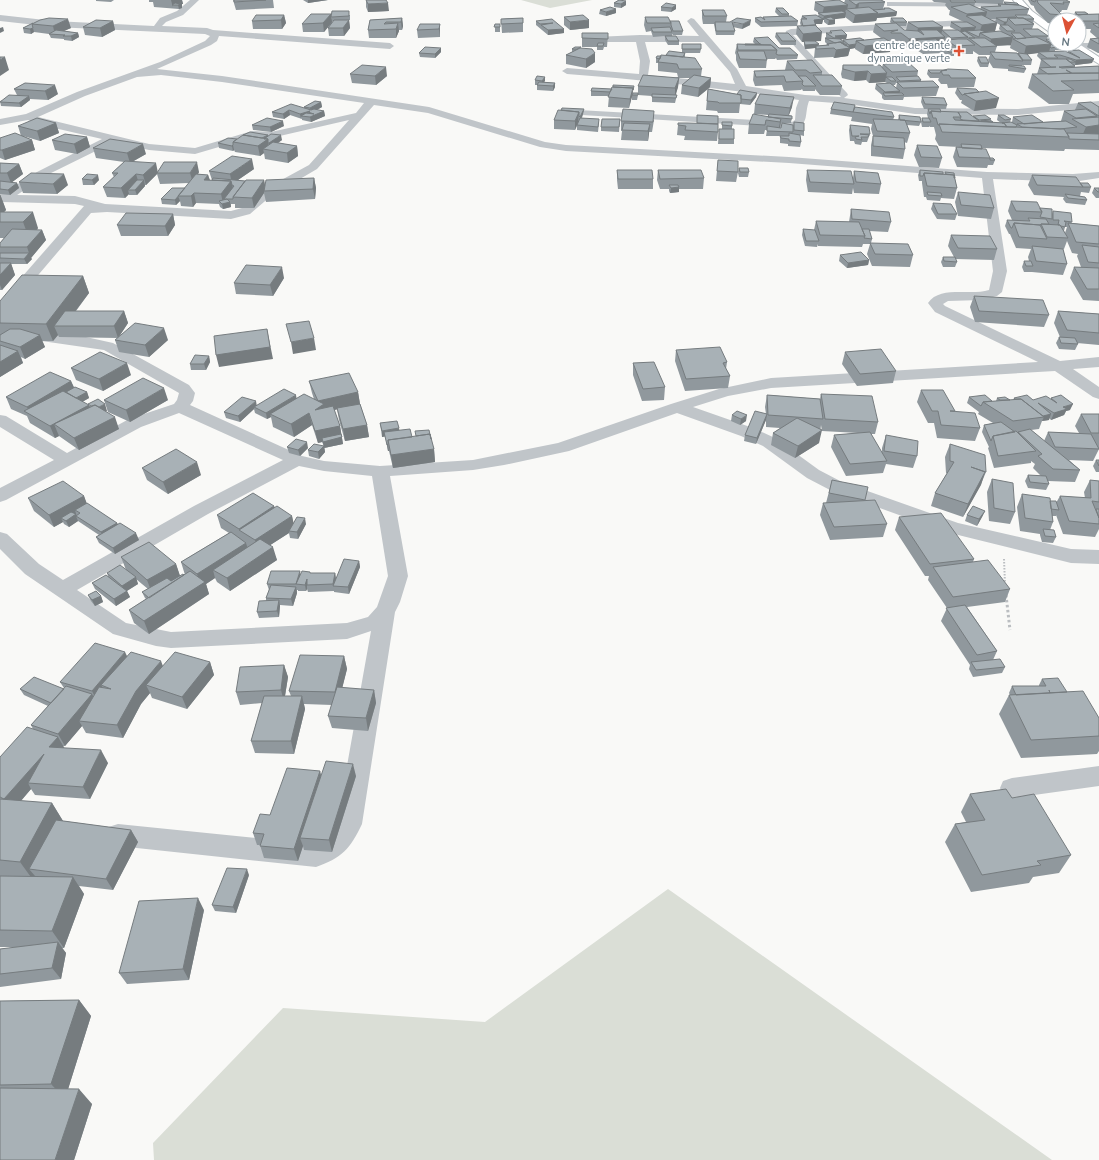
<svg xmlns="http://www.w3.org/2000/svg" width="1099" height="1160" font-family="'Nunito Sans',sans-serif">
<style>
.green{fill:#daded6}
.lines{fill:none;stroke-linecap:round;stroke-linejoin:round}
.secondary-casing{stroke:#b3b9bd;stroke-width:2}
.path-far1{stroke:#bbbec1;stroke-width:2;stroke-dasharray:1.5 1.5;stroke-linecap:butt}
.path{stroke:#bbbec1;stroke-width:3;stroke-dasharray:2.5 2.5;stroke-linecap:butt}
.street{fill:#c0c5c9;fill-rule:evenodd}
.secondary{fill:#fff;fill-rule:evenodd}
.wall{fill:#90989d;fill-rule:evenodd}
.shaded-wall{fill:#767c7f}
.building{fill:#a8b1b6;stroke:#767c7f}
.poi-dot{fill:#dc5235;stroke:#fff;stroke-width:1.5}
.labels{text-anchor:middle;stroke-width:4;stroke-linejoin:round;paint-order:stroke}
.far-poi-label{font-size:11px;fill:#667781;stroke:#fff;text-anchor:end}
</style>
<rect width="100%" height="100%" fill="#f9f9f7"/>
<!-- green -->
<path class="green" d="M521,0H592L550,8Z
M668,889L1052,1160H154L153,1143L283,1008L485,1022Z"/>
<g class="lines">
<defs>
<path id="secondary" d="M1013,0H1022L1032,11L1055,28V35L1052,34L1026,15Z
M1067,44H1079L1099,57V64Z"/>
</defs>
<!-- secondary casing -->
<use href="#secondary" class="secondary-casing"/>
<!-- path-far1 -->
<path class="path-far1" d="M1004,559L1005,584"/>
<!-- path -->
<path class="path" d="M1006,595L1010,630"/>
<!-- street -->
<path class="street" d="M190,0H199L183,15L166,22L162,26L207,28L213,30L390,43L394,46L390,49L219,36L217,41L211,45L157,69L222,76L429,107L545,142L566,145L789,157L987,172L1073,174L1099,172V178L1073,182L993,179L1007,271L1002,292L997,296L981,300L948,301L943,304L945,306L1060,361L1099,357V367L1073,369L1099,387V399L1093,397L1055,371L771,388L728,396L693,407L753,428L775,438L819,470L842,482L958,523L1071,549L1099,550V564L1071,563L946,532L830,490L807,478L763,446L741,436L677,413L569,451L504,465L473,470L390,476L408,576L400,602L395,612L362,824C350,849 342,858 316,867L118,846L108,849L99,846L95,838L99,830L118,824L314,844L327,836L337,822L371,631L347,639L171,648L156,646L113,634L25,574L0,549V532L7,534L39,564L63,580L194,506L283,460L179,413L141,427L6,500L0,502V488L54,460L0,427V415L6,416L67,453L129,419L174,404L177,400L179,393L104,350L0,335V327L86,337L113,343L189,385L195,393L193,401L190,405L302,456L324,461L380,466L473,460L558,443L671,404L719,389L771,378L1038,362L935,312L928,303C940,285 971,296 989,290L993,271L982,178L789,163L566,151L540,147L428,113L374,105L317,169L271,196L250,214L231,219L107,212L91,213L5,314L0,315V302L84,206L75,204L2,202L0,201V195L37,172L102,139L37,124L28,120L0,125V119L26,114L77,92L160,62L205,41L210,36L205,34L54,27L0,21V15L54,21L154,26L160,18L177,11ZM161,75L222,82L364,103L356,113L271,132L252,131L195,148L149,144L38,117L85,96L137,77ZM349,120L309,165L263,190L242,208L231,211L105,204L75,196L17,195L45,176L114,142L149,150L195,154L253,137L271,138ZM299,466L324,471L372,476L388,576L377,607L368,617L347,623L171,632L126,623L77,590L208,514Z
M887,2L1021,3L1025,5L1021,7L890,6H887Z
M1023,17L1026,18L1027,20L1026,22L793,35L847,93L848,95L844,98L915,108L1018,109L1099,101V107L1018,115L915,114L848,104L809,101C804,114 810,124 794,128L582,115L578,114L577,112L578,110L792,122L795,120L796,108L799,100C722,88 645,80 567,74L562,71L567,68L639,74L640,61L636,42H598L595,41L594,39L595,37L640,35L699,36L687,21L691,18L694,19L737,69L746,86L805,95L841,97L786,37L785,35L786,31L791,29ZM645,42H704L730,72L735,84L648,75L650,61Z
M1055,20V26L1045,27L1041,24L1045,21Z
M1079,43H1099V49H1075L1071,46L1072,44Z
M1099,766V786L1012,798L1003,795L1000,788L1003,781L1012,778Z"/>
<!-- secondary -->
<use href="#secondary" class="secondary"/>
</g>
<!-- wall -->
<path class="wall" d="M96,0H114L111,2L96,1Z
M149,0H182L183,4H182V8L179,9L154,7L153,2H149Z
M233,0H273L274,8L236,10Z
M303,0H328L308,3Z
M366,0L389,11L368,12L366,7Z
M619,0L626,5L621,8L614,7V3Z
M845,0H881L885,2L883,9L884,8L897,12L896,16L877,18L876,21L853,23L845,17L833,19L835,20V24L828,25L824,22V20H823L822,24H815L821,41H815L818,46L826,45L827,44L825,42V38H826V33H829L830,31L847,35L846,39H841L843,41V40H864L881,38L873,32L875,24L891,23L890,22L891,18L907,22L906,26H899L904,30H906L908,22L943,27L942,30H956L950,27L951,22H964L949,15L950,10H949L945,5L946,3L934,2L932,0H1004L1003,4H1004V2L1019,5L1029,9L1027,15L1034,19L1033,24H1034L1032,29L1048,36L1047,39L1071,46L1070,50H1055V51L1068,52V51L1092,63L1075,65H1074L1075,66V67L1099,66V93L1073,94L1069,104H1049L1028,88L1032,74H1037L1039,68L1041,60L1037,56L1038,53L1027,54L1032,60L1031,65H1022V66L1026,69L1024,73L1008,71V69L993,68L988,60L990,55H979L973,51V54H954V56H948L942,52V53L923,54L915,49V47L907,48L899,42H890V52L863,54L855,49V48L850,49L848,56L834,58L833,57L814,58L815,48L805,49L804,46V42H802L796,34L797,26H801L800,23L802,16H818L819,13L814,10L815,2L844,3ZM975,3L998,4V6L981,7L980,9L974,7ZM989,19H996L995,22ZM997,23L1000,25L999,29L1002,32L995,31ZM1012,40L1010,48L1021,54L995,52L997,46L1011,45ZM944,42L946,44V45L943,44Z
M1028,0H1066L1070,2L1067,10H1062L1061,12H1059L1061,14L1067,15H1074L1075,12L1088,14H1099V38H1097L1090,32L1091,29H1079V20H1055V23H1048L1036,11L1034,7V6L1031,5Z
M676,5V9L671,12L661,11V7Z
M776,8L789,14V16L798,21L797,26L761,27L755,22V18H762L763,17H780L775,12Z
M600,10L616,13L606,16L599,14Z
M702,10L727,16L726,22L750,25L742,29L733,27L735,31L734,35H716L714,24H703L702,18Z
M331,14L332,22L333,21H332L331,17L350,15V20H349L350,28L344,36H329L328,28L330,25L324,32H303L302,24Z
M284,15L286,23L282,29H253L252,21Z
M564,17L589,28L570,30L564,25Z
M645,17L670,21L683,31L682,35H673L672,34V36L679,41V45H668L665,40V36L653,37L651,31L646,32L644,25Z
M402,18L403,26L402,30H399V31L396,38H369L368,30L370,20Z
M523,18V32L502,33L501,19Z
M113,21L115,30L102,37L85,35L83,27Z
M536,21L564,29V33L548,35L536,25Z
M33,23L71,28L63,31L78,33L79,37L72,41L64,40V39L51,38L49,34L34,32L31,34L24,33L23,28Z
M440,24V37L418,38L417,30Z
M495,24H500V32H495Z
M582,33H608L607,47H604L603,50H597V47H582Z
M776,33L796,41V45H781L775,37Z
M754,38L779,48L798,55L797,59L777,60L776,58L775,59H767L766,68H739L736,60V55L735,53L737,44H755L753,42Z
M1099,38V53H1098L1087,47L1090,39Z
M682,44L701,49L700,53H684H685V57L702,69L701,76L711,78L710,87L708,89L737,94L757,93L756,97L750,105L740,104L739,113H718L717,111L706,110L708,89L698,97L681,94L682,85L690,78H679L678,87L675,95H677L675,103L652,102V96L638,95L637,100H632V95L638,93V86L678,77L677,73L658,71V63H656V58L661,56L682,53Z
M575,47L595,62L586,68L566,64V55L572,52V49Z
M441,48V52L435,58L420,57L419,53Z
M978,57L989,63L988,67H980L977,61Z
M787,61L822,72V75L842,86L840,95H820L815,89V91H803L802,89L801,90L784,91L782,85L755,86L753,80L754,71L785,70Z
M883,64L918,71L917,77L921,80V82L939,87L936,96L904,97L903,100H884L882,98V95L875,89L876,84L887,83L885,82L886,78L885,82L869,83L866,80L854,81L842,78L841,74L843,65L882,67ZM896,83H897L896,88L893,85H895Z
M928,70H968L976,78L974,87L948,88L947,84H941L938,80L939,78H930L927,74Z
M350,74L387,76L376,85L352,83Z
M545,77L544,82L555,83V87L553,91L537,90V85H535V80Z
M25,83L58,94L48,100L30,99V100L21,107L1,106L0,101L17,95L14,89Z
M957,88L979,92L996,108L974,111L961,103L962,100H960L955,93Z
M612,89L633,91L629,108L608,107L609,96H591V91Z
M922,97L947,105L946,109H929L941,112L973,117V116L991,119L990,120L993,122L1001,123L997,120L998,115L1011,119L1010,122H1012L1013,117L1043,122L1061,121L1064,111L1075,110L1078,103L1099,107V150L1065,149L1064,151L982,148L990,158L995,160L993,165H988L987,168L957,167L953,157L956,147H960L939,146L935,139L936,135L934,127H930V126L929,127H922L921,122L922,118H928L927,114L928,109H924L921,102Z
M321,102L322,107L317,110L324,111L325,116L311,122L302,120V119L290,115L284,119L273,117L272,112L304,108V107Z
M755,104L792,107L789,115L792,116L791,123H781L780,128L793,127L794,122L804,131V136L800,135L801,142L800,147L788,146V144L780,143V136H766L767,130H765L764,134H748L749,124L768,117V115L754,114Z
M862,108L894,117L893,120H898L899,115L921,122L919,126L907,125L910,133L907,143L904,142L905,149L903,159L871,156V145L873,136L871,129L872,124L851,121L853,113L852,117L830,114L831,109L854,110Z
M584,109L583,114L582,118L599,123L598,132L577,130V126L575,130L554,129V120L561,110Z
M620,119L619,132L601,131V127Z
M654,120L652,132H649L648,141L621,140L622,131H621V121Z
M722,122H732V129L734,139V144H718L719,129H722Z
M56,123L59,133L40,141L23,136L32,140L35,150L5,160L0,158V138L21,136L18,126Z
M718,124V132L717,141L684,140L685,136L677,135L678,125Z
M252,125L284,126L271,132L253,130Z
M850,125L870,134L867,142H862L861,145L855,144L854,141H850L849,130Z
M269,136L282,140L278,143L297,146L298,156L288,163L265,159L264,153L260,156L235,152L234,150L233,151L219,148L218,143L237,139Z
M87,137L90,147L77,154L55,150L52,140Z
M917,145L942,158L939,168L919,167L914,155Z
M93,148L146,154L132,162L158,172H199L198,174L208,175L210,180H212L209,171L254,169L238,180L245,181L264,180L265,186L314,178L316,188L315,199L266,202L264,193L254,208H235V204H231V207L223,209L220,207L219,204L196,203L193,207L181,206L180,201L176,205L162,204L161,199L185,188L189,183L160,184L157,174L146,185H145V186L137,195H129V194L125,198L107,197L103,187L114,177L112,173L124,162L96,158Z
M718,160L738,172L736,182L716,181Z
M0,163L19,164L23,174L12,182L17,183L19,188L10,195L0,194L6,210L4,212L38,228L37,230H42L46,240L31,258L32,259L27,264H11L15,275L2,290H0V243L4,238H0Z
M739,168L749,172L748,177H739L738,173Z
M617,170L653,179V189H618L617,180Z
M658,170L704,178L703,189H679V192L670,193L669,191V189H660L657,180Z
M807,170L853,178L854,171L881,184L879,194L854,193L853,188L852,194L808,192L806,180Z
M920,170L943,174H945V172L955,178V179L957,188L954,199L941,198L940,201L927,200L926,197H924L922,183V181H919L918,175Z
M1032,175L1080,183L1091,187L1089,193L1081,192L1080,196L1087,200L1085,205L1066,203L1063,199L1064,197L1034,195L1028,185Z
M82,179L99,180L94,185H83Z
M19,182L68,185L57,194L23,193Z
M1094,188H1099V198H1096L1092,193Z
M958,192L994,208L991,219L958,216L955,202Z
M1011,201L1040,209L1052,214L1053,211L1072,222L1071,223L1099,226V301L1083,300L1070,278L1074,267H1081L1077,256L1078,254L1072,253L1067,241L1064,249H1063L1067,264L1063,275L1032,272H1024L1022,267L1024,261H1029L1028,257L1031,249L1016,248L1010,234H1009L1005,226L1007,220H1012L1008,211ZM1065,227H1067L1065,233L1064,231Z
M933,203L957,214L955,220L937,219L931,209Z
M851,209L891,222L888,232L869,231L872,239L871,243L913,255L910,267L872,266L867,254L870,244H863L862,247L818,246V244L817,247L805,246L802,235L803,229L814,230L816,221L849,222Z
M173,214L175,225L168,236H121L117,225Z
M951,235L997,249L994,260L955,259L957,262L955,267H943L941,262L943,257H954L948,246Z
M840,255L869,260L868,265L847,268L839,261Z
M83,276L89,293L76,311H124L128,323L119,337L168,340L149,357L119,352L115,340L118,338L59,337L58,335L53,341H42L45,347L25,359L21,357L23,363L0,377V301Z
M284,278L273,296L236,294L234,283Z
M974,296L1049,315L1044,327L975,322L970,307Z
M1058,311L1099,314V345L1077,343L1078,344L1075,350L1059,349L1056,343L1059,337H1060L1054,323Z
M676,350L727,362L726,369L730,376L728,388L685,391L675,361Z
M845,352L896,371L893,383L857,386L842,364Z
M209,356L210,362L206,370H191L190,364Z
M633,363L665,387L664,400L642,401L633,375Z
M71,368L131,375L103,391L76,380Z
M71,381L74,387L87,392L89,398L82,402L88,405L107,411H105L119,429L79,450L59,436L55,438L30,423L27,416L11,409L6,397Z
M309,381L358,392L360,404L367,425L369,437L345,441L339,420L337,409L334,410L340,426L343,444L324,448V446L325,452L319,459L309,456L308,450L324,446L322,442L318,443L312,425L294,437L273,427L271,417L267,419L255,413L254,409L240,422L226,418L224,412L257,405L297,399H314L312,393Z
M921,390L980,428L975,441L937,438L934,423H928L917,402Z
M821,394L878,422L875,434H871L882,453V448L886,435L917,456L913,468L886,464L883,473L846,476L831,447L834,435L858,433L822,431L821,425L819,443L795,458L771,445L773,433L780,428L766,427V420L756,444L744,441L745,435L766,414L765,407L767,395L820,399Z
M969,397L992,401H996L997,398L1010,400H1013L1014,398L1033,400L1051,399V398L1070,410L1066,411L1064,415L1051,420L1049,418V420L1042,421L1039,429L1031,430L1044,441L1048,432L1079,433L1075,426L1081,414H1099V449L1093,461L1069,460L1080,470L1075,482L1048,481L1049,484L1046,490L1028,488L1025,481L1028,475L1041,476L1033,468L1035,464L1031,461V463L994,468L988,448L989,447L982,432L984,425L993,423L978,414L979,412L967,403Z
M104,400H168L130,422L108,412Z
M732,415L746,421L740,425L731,421Z
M380,423L399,430L412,437L431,440L434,449L435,462L393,468L389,451H388L385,436L382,437Z
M950,444L986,472L981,484L963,517L931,506L935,493L947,473H946L945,457Z
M287,447L308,448L300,456L289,453Z
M1096,460H1099V472H1096L1093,466Z
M142,468L201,475L168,494L147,480Z
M992,479L1015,512L1010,524L989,521L987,492Z
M832,480L865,501L887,524L883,537L830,540L820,515L823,503H826Z
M1090,480L1099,481V529L1095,537L1063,534L1056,515V516H1052L1053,522L1050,530L1056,537L1053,543L1042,542L1040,535V534L1020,531L1017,507L1022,494L1050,501L1056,503L1060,496L1085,498L1084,492Z
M84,496L86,503L117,523L118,524L139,540L115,554L99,543L96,537L99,535L78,521L69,527L64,524L63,522L54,527L34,511L28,498Z
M274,506L275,508L292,516L293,523L306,524L298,539L290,538L289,533L270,545L277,560L230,591L217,582L215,578L206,584L209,594L149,634L134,623L129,610L146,599L145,598L142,592L148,589L136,579L138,584L127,591L130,597L116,606L95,589L92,583L108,576L107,573L126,570L121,557L176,564L180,576L184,575H185L181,562L229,533L221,528L217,515Z
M985,511L982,517L977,526L965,521L967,515Z
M899,517L974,559L973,562L1010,589L1005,602L967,607L997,651L993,660L1005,667L1002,673L973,677L969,669L970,665L941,621L947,608L928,580L929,576H925L895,530Z
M359,561L360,567L349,594L334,592V591L308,592L307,589L306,591H298V590H297V593L293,606L280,605L279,617L259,618L257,612L266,601V598L269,590L267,584L300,575L311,573H335L336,579Z
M88,595L101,596L103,602L95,606L91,601Z
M127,656L163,666L210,662L214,675L187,709L152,698L150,693L141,704L123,738L86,733L82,726L65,746H63L64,748L108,763L90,799L35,795L31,789L21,801L52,803L63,821L131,830L138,842L113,890L79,886L84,894L64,948H62L66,953L61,979L0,987V949L17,947H0V757L33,729L31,725L48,706L24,695L20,689H64V688L60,682Z
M344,656L347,669L342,688L374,690L376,703L368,731L332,728L328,716L332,705L304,704L305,709L294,754L255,753L251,741L262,703L240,705L236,692L284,665L288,677L285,696H291L289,691Z
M1042,679L1067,692L1099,736V751L1097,754L1021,758L999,714L1009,695H1010L1009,693L1012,686H1039V685Z
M320,771L321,776H356L332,852L304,850L303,846L298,861L264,858L260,845H257L253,833L270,815Z
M970,794L1012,798L1071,855L1059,873L1033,877L1029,883L971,892L945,842L955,824L966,822L961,812Z
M249,875L236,913L215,911L212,905Z
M204,910L189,980L127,984L119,973Z
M79,1000L91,1016L68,1089L92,1104L74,1160H0V1001Z"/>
<!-- shaded-wall -->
<path class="shaded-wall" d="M171,0H182L183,4H182V8L179,9L178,5H172L173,8Z
M308,0H328L308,3Z
M626,1V5L621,8V4Z
M388,3L389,11L368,12V4Z
M859,3L858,11L854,13L856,5Z
M676,5V9L671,12L672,8Z
M848,5L847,10L846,9L845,13L822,15L824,7Z
M616,9V13L606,16V12Z
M897,12L896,16L877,18L876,21L853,23L855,15L878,13Z
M987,12L985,20L967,17V14Z
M846,13L845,18L828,20L825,18L824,20H823L822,24H814V20L823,19L824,16Z
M331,14L332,22L324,32L323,23Z
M284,15L286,23L282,29L281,20Z
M402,18L403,26L402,30L401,22Z
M68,19L71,28L55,35L53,26Z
M349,20L350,28L344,36L343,28Z
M589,20V28L570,30V22Z
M751,20L750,25L742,29L743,24Z
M829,20H835V24L828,25Z
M113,21L115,30L102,37L100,28Z
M1004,22H1007L1005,26H1003Z
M398,23L399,31L396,38V29Z
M997,23L995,31L979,33L982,25Z
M440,24V37L439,29Z
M3,27L4,31L0,33V28Z
M943,27L941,35H924L920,30L918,37H916L918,28Z
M976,27L974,31H966V32H960L961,28Z
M33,28L34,32L31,34L30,29Z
M564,29V33L548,35V30Z
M822,32L821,41L802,42L803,34Z
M78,33L79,37L72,41L71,36Z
M847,35L846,39L837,40L833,42L835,36Z
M945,37L943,45L917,40L915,47L907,48L909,39Z
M1013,37L1011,45L989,46L991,39Z
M892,43L890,52L863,54L865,46Z
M819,44L818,48H815L805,49V45Z
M856,44L855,48L850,49L848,56L834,58L836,50L847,45V48H848L849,45Z
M1051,44L1049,52H1038V53L1024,55L1026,46Z
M441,48V52L435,58V54Z
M595,53V62L586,68V59Z
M5,57L9,70L0,76V60Z
M1094,59L1092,63L1075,65L1076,60Z
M386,67L387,76L376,85L375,76Z
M868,71L866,80L854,81L855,72Z
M887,73L885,82L869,83L871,74Z
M545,77V81L542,85V81Z
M679,78L678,87L675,98V88Z
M711,78L710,87L698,97L699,88Z
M555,83V87L553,91V86Z
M55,85L58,94L48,100L45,91Z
M634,86L632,97L629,108L630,99Z
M900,91L899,95H884L885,92Z
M757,93L756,97L750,105L751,100Z
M29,96L30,100L21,107L19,103Z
M794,97L792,107L788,117L790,108Z
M999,98L996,108L974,111L976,101Z
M321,102L322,107L311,113L310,108Z
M584,109L583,114L580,121V117Z
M289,110L290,115L284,119L283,114Z
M310,111L308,112L309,116H301V119L300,114Z
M324,111L325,116L311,122L310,117Z
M579,112L578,122L575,130V121Z
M1097,116L1094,125L1075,120L1076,118Z
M781,119L780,129L778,132L780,122Z
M283,121L284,126L271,132L270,127Z
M56,123L59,133L40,141L37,131Z
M650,124L649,134L648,141V131Z
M1099,125V134L1082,136L1086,127Z
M268,135L269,140L268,141L269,149H263L264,153L260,156L257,142Z
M281,135L282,140L270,148L269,143Z
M87,137L90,147L77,154L74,144Z
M32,140L35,150L5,160L2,150Z
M143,144L146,154L130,163L127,153Z
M233,145L234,150L233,151L232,146Z
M297,146L298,156L288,163L287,153Z
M252,159L254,169L232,184L230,174Z
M197,162L199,172L193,183L190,173Z
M156,163L158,173H157V174L146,185L143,175Z
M19,164L23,174L11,183L7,173Z
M64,174L68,185L57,194L53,184Z
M136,174L139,184L128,190L129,194L125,198L121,188Z
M98,175L99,180L94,185L92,180Z
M208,175L211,184L204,180Z
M314,178L316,188L315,199L313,189Z
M144,180L145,186L137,195L135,190Z
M264,180L266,190L264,191V193L254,208L252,198Z
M231,181L234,191L224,199L225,203L230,202L231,207L223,209L222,204L223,203L221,194Z
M17,183L19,188L10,195L8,190Z
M679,187V192L670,193L671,188Z
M194,193L196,203L193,207L191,196Z
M0,194L6,210L0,216Z
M178,196L180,201L176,205L175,200Z
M33,212L38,228L29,238L23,222Z
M173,214L175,225L168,236L165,226Z
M42,230L46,240L31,258L32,259L27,264L24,259L29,253L27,247Z
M869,260L868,265L847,268L848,263Z
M11,263L15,275L2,290L0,285V275Z
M282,267L284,278L273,296L270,285Z
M83,276L89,293L64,326H54L58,335L53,341L46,324Z
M124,311L128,323L118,338L114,326Z
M164,328L168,340L149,357L145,345Z
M267,329L273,359L219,367L216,355Z
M40,335L45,347L25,359L20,347Z
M314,338L316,350L293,354L291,342Z
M18,351L23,363L0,377V362Z
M209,356L210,362L206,370L204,364Z
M127,363L131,375L103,391L99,379Z
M71,381L76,393L30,414L27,407Z
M164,388L168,400L130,422L126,410Z
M87,392L89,398L77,405L75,399Z
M358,392L360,404L326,412L315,410L318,401Z
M296,395L297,401L270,414L271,417L267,419L266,413Z
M256,401L257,407H254V409L240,422L238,416Z
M105,404L107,411L97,415L95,409Z
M1073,404L1070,410L1066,411L1064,415L1051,420L1054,413L1063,407Z
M89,405L94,418L54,424L59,436L55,438L50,426Z
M309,413L312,425L294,437L291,424Z
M767,414L766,420L756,444L757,438Z
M1051,414L1049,420L1042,421L1044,417H1038Z
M747,415L746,421L740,425L741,419Z
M115,417L119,429L79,450L74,438Z
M367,425L369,437L345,441L343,429Z
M340,426L343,444L324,448L322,438V442L318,443L315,431Z
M399,428L400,434L382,437V431Z
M822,430L819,443L795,458L798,446Z
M307,442L308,448L300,456L298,450Z
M388,444L389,451H388L387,445Z
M324,446L325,452L319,459L318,452Z
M434,449L435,462L393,468L391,455Z
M197,462L201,475L168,494L163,482Z
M985,472L981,485L963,517L968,504Z
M84,496L89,509L75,510L77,517L76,516L78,521L69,527L66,521L61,518L63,522L54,527L49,515Z
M274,506L278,519L239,530V529Z
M985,511L982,517L977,526L979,519Z
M292,516L295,529L289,531V533L258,553L255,540Z
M305,518L306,524L298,539L297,532Z
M117,523L119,529L103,539L101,532Z
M136,533L139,540L115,554L113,548Z
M246,543L250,556L213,570L215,578L206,584L209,594L149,634L144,621L200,584L197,574Z
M273,547L277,560L230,591L227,578Z
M359,561L360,567L349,594L348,587Z
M176,564L180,576L152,593L147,580Z
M300,571L301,578L296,584L298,590L296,584Z
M335,573L336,579L333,586V584Z
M136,577L138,584L125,592L122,586Z
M307,579V589L306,591L305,585Z
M296,587L297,593L293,606L291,599Z
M127,591L130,597L116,606L114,599Z
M101,596L103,602L95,606L92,600Z
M279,600L280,606L279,617L277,611Z
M125,652L131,664L101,685L106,694L98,703L92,691Z
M344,656L347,669L338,705L335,692Z
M161,661L166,674L146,685L150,693L141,704L123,738L117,725L136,691Z
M210,662L214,675L187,709L182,697Z
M284,665L288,677L284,702L281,690Z
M374,690L376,703L368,731L366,718Z
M92,694L99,707L79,721L82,726L65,746L58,734Z
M302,696L305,709L294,754L291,741Z
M58,737L65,749L49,747Z
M101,750L108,763L90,799L83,787Z
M44,754L28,783L31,789L12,811L4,799Z
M353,764L356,776L332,852L329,840Z
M320,771L323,784L300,838L303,846L298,861L294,849Z
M52,803L63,821L29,869L35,876L33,880L20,862Z
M131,830L138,842L113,890L106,879Z
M247,869L249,875L236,913L233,907Z
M73,877L84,894L64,948L52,931Z
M198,898L204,910L189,980L183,969Z
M58,942L66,953L61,979L52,968Z
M79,1000L91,1016L65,1099L51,1084Z
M79,1089L92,1104L74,1160H55Z"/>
<!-- building -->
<path class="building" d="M234,0H266L234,2Z
M366,0H386L388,3L368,4Z
M619,0L626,1L621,4L614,3Z
M839,0L848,5L824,7L815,2Z
M849,0H881L885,2L859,3L856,5Z
M950,0H974L976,2H951Z
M1031,0H1036L1035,2L1032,1Z
M1037,0H1066L1070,2H1063L1064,4L1050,3L1062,15L1050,14L1038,3Z
M1004,2L1017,3L1019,5L1006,4Z
M175,3L181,4L178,5H172Z
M666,3L676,5L672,8L661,7Z
M969,4L987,12L967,14L951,7Z
M998,4L1019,5L1029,9L990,11L981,7L1001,6Z
M610,7L616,9L606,12L600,10Z
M869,7L878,13L855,15L846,9Z
M776,8H783L789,14H782Z
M884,8H889L897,12L877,14L878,13L873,10L885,9Z
M702,10H724L727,16H704Z
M332,11H349V16L331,17Z
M842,11L846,13L824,16L818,13Z
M1075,12H1085L1088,14L1078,15Z
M311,14H331L323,23L302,24Z
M1061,14H1065L1067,15H1065V16H1062V15Z
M1099,14V21H1079V20H1072L1065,15Z
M256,15H284L281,20L252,21Z
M583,15L589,20L570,22L564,17Z
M816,15L823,19L814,20L816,26L815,25L803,26L801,19H807L802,16Z
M982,15L997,23L982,25L966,16Z
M1015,15H1029L1034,19H1026L1023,18H1018Z
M791,16L798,21L761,22L755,18L761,17L765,20L763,17Z
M645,17H668L671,23H647Z
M831,17L835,20H829L825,18Z
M1015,17L1016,18H1008L1007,22H1004L996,18Z
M49,18L68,19L53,26L32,24L40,20Z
M402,18L401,22H386L384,24L398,23L396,29L368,30L370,20Z
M523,18V23L501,24V19Z
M737,18L751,20L743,24L732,22L735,31H716L715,22H730Z
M891,18H903L907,22H894Z
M1008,18H1023L1034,24L1015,25Z
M552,19L564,29L548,30L541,25L553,23L540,24L536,21Z
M96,20L113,21L100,28L83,27Z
M334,20H349L343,28H328Z
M670,21H679L683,31H673L671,25V23Z
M933,21L943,27L918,28L908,22Z
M951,22H967L976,27L961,28Z
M33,23L32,24L33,28L30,29L23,28Z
M896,23L904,30L918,31L924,35L920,30H937L945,37L909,39L901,33H891V32L898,30L884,31L875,24Z
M1099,23V28L1093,24Z
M420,24H440L439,29L417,30Z
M495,24H500V27H494Z
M815,25L822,32L803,34L797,26Z
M1000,25H1008L1015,31H1007Z
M670,27L672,32H653L651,28Z
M1023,29H1038L1048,36H1031Z
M56,30L78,33L71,36H63L65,35L49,34Z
M842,30L847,35L835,36L838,37L834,38L826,33H832L830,31Z
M942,30H958L968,37L951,38Z
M980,30L986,32L980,33L979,37L966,31Z
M965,31L975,38H968L961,32Z
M1000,31L1013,37L991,39L980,33Z
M582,33H608V39L582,38Z
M776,33H788L796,41H782Z
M1011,33H1020L1026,38L1017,39Z
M665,36H676L679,41H668Z
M768,37L779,48H790L798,55H778L776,54L777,50L771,45H761L754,38Z
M1036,37L1051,44L1026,46L1013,39Z
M825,38L840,39L844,42H840L847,45L846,46L840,42L835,43Z
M860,38L864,40L856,41V44L849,45L843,40Z
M884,38L892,43L865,46L856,41Z
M969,38H985L997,46L981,47Z
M1099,38V44L1090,39Z
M936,39L944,45L925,46L917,40Z
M958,39H967L975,45L955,46L947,40Z
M1047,39H1055V44H1069L1071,46H1056L1046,40Z
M804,41H815L819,44L805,45Z
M840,42L850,48L836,50L834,48L816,49V46L829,45L827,44Z
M598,43H604L603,46H597Z
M682,44H701V49H682Z
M737,44L771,45L777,50H738Z
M745,44H761V45H745Z
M943,44H944L955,52H949L943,48L944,45Z
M1051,44L1056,47L1051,48L1050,47Z
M425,47L441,48L435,54L419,53Z
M575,47H581L577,49H572Z
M580,48L592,49L595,53L586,59L566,55Z
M1079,50L1094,59L1076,60L1060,55H1054L1058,58H1047L1038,52L1065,51L1080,58L1068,51Z
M669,51L685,53L683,57L666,55Z
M737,51H764L767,60L740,59Z
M990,52L1017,53L1023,61L995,59Z
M1018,53L1027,54L1032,60H1023Z
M661,55L695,58L702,69H679L677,64L658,62Z
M657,56H661L660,59L656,58Z
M0,57H5L0,60Z
M978,57H986L989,63H981Z
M1041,59H1066L1075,66L1059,67L1062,68L1099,66V73H1072L1066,70L1071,73L1048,74L1039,68L1056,67H1051Z
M1066,59H1070L1076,62H1070Z
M812,60L822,72L810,73L806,70H795L787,61Z
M909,63L918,71L892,72L883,64Z
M362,65L386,67L375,76L350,74Z
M843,65H880L887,73L871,74L868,71L855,72L843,69Z
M1009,65L1024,66L1026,69L1009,66Z
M948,69L968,70L976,78H951L949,75H943L941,71Z
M793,70L803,81L786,82L784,76L756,77L754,71Z
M928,70H947L941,71L940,73H931Z
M1099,73V80L1061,81L1074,90L1053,91L1032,74Z
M643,75L679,78L675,88L638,86Z
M694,75L711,78L699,88L682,85Z
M813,75H832L842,86H822Z
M537,76L545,77L542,81L535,80Z
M798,76H806L816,86H804L802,84L803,81Z
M918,76L921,80L900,81L896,77Z
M886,77H892L896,81H891Z
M933,81L939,87L903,88L897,82Z
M539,82L555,83L553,86L537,85Z
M25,83L55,85L45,91L14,89Z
M890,83L900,91L885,92L876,84Z
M613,85L634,86L633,90V88L613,87Z
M612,87L633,88L630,99L608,97Z
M592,88L612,89L610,92L591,91Z
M957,88L976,89L979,92L964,94L963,95H962Z
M708,89L741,95V103H719L718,102L707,101Z
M740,90L757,93L751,100L741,99V95L737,94Z
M986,91L999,98L976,101L964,94Z
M633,93H638V95H632Z
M883,93H902L904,95L885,96Z
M652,94L677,95L676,98L652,97Z
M760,94L794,97L790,108L755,104Z
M9,95L29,96L19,103L0,102Z
M922,97L944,98L947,105L925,104Z
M315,101L321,102L310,108L304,107Z
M834,102L855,105L853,112L831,109Z
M1091,102L1099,107V116L1078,103Z
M291,104L311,110L314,109L324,111L310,117L301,116L306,113L314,114L308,112L310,111L300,114L289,110L283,114L272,112Z
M855,107L892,112L894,117L853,112Z
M562,108L584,109L580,117L579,116V112L561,110Z
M623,109L654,111L653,122L621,121Z
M928,109H940L941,112L931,111L930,114Z
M1086,109L1097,116L1076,118L1064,111Z
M558,110L579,112L575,121L554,120Z
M931,111L958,112L961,117H953L955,120L1004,123L1007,127L939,124V125H938L936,118H933Z
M958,112H967L979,121L963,120L960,119L961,117Z
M753,114L781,119L780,122L766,120L765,125L749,124Z
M769,114L792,116V119L768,117Z
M697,115L718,116V124L697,123Z
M899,115L920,117L921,122L900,120Z
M985,115L991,119L979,120L973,116Z
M998,115H1004L1011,119L1005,120Z
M1032,115L1043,122L1024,124L1013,117Z
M1099,117V125L1086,127L1072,119Z
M37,118L56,123L37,131L18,126Z
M267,118L283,121L270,127L252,125Z
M580,118L599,119L598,127L577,125Z
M922,118H929L931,122H923Z
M602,119H620L619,127H601Z
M873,119L905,120L910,133L877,131Z
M990,120L993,122L981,121Z
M1066,121L1077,127L1060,129L1022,127L1017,124Z
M722,122H732V126L722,125Z
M794,122L804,123V131L794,130Z
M1011,122L1017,125L1016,127H1007L1004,123H1002Z
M624,123L650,124L648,131L622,130Z
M678,123H687L718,124V132L685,130L686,126L678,125Z
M782,123L793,125V132L767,131V126L781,128Z
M939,124L1064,129L1069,137L942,132Z
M850,125L869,127L870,134H860L869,135L868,137H861L862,140L856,139L855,137L859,136H852Z
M719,129H734V139H719Z
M250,132L268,135L262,138L243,135Z
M15,133L32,140L2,150H0V138Z
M789,133L800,135L801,142L789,141V139L781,138L780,136H789Z
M1067,133L1099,134V140L1069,139V137Z
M65,134L87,137L74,144L52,140Z
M271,134L281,135L269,143H268V139H264Z
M243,135L268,139L258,146L233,142Z
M873,136L904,138L905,149L873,146Z
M228,138L237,139L233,142V145L232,146L218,143Z
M110,139L143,144L127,153L93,148Z
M273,142L297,146L287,153L263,149Z
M961,144L981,145L982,149L962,148Z
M917,145L937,146L942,158L921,157Z
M956,147L986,149L990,158L959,157Z
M232,156L252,159L230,174L209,171Z
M990,158H993L995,160H990Z
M718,160L738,161V172L717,171Z
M125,161L156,163L143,175L136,174L121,188L103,187L118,173H112Z
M164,162H197L190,173H157Z
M0,163L19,164L7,173H0Z
M739,168H748L749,172H740Z
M617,170H652L653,179H618Z
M658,170H701L704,178L660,179Z
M807,170L851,171L854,184L810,182Z
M920,170L943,172V174L924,173L923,176H920Z
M854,171L878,173L881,184L856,182Z
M945,172L954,173L955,178H954V175L946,174Z
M31,173L64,174L53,184L19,182Z
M924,173L954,175L957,188L927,186Z
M87,174L98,175L92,180L82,179Z
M196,174L208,175L204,180L231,181L221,194L194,193L191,196H178Z
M1032,175L1076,177L1083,187L1037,185Z
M213,178L245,181L233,197V199H224L234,186L232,185L231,181L212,180Z
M314,178L313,189L264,191L266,180Z
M137,180H144L135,190H128Z
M246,180H264L252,198L233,197Z
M0,181L17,183L8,190L0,189Z
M1080,183H1088L1091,187H1083Z
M669,185H678L679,187L671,188Z
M172,188H185L175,200L161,199Z
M1094,188H1099V192H1098Z
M927,192L941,193L942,196L928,195Z
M958,192L990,195L994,208L961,205Z
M1065,194L1085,197L1087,200L1068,198Z
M227,199L230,202L222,204L219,201Z
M1011,201L1037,202L1042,212L1016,211Z
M933,203L951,204L957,214H938Z
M1040,208L1052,209V219L1040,217L1042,212L1040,209Z
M851,209L889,212L891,222L852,219Z
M1053,211L1071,213L1072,222L1064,221L1066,222L1065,227L1061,226L1060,225H1058L1059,220H1053Z
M0,212H33L23,222H0Z
M126,213L173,214L165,226L117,225Z
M1028,218L1046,219L1049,224H1041L1040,225L1014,223L1012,228H1011L1007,220L1030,221Z
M816,221L859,222L865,236L820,235Z
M1014,223L1040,225L1047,239L1019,237Z
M1068,223L1099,226V244L1076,242Z
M1041,224L1060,225L1068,238L1047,237Z
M12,229L42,230L27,247H0V243Z
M803,229L815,230L819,241H806Z
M862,229H869L872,239L864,238L865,236Z
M951,235L990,236L997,249L958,248Z
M870,243L908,244L913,255L875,254Z
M1082,245L1099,247V263L1088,262Z
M1032,246L1063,249L1067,264L1036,261Z
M861,252L869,260L848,263L840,255Z
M0,253H29L24,259L0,258Z
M943,257H955L957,262L944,261Z
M1024,261H1031L1033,266H1026Z
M0,263H11L0,275Z
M246,265L282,267L270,285L234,283Z
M1074,267L1099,268V289H1087Z
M22,275L83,276L46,324L0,323V301Z
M974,296L1043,300L1049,315L979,311Z
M65,311H124L114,326H54Z
M1058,311L1099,314V333L1067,330Z
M309,321L314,338L291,342L286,324Z
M135,323L164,328L145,345L115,340Z
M10,329H20L40,335L20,347L0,341V335Z
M267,329L270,347L216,355L214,336Z
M1059,337L1075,338L1078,344L1061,343Z
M0,345L18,351L0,362Z
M720,347L727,362L723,363L730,376L686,379L676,350Z
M881,349L896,371L860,374L845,352Z
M100,352L127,363L99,379L71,368Z
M195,355L209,356L204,364H190Z
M654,362L665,387L643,389L633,363Z
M50,372L71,381L27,407L6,397Z
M349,373L358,392L318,401L324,404L315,410L333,406L340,426L315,431L309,413L291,424L270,414L304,394L318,401L309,381Z
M143,378L164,388L126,410L104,400Z
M75,387L87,392L76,398L66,392Z
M284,389L296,395L266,413L254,407Z
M921,390H943L955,411H950L975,413L980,428L941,425L938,411H932Z
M63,391L89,405L50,426L24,411Z
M821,394L872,396L878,422L825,419Z
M767,395L820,399L823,419L768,415Z
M985,395L992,401L983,402L981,406L969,397Z
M1027,395L1033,400L1046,396L1057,403L1051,398L1061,395L1073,404L1063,407L1067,409L1054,413L1038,403L1051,414L1043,416L1021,399H1015L1014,398Z
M242,397L256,401L238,416L224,412Z
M1005,397L1010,400H1000L997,398Z
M98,399L105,404L99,407L95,405L91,406L88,404Z
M1021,399L1044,417L1013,421L983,402Z
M360,404L367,425L343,429L337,408Z
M95,405L115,417L74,438L54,424Z
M737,411L747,415L741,419L732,415Z
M755,411L767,414L757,438L745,435Z
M1081,414H1099V433H1091Z
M797,418L822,430L798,446L773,433Z
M397,421L399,428L382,431L380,423Z
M1001,422L1015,432L993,436L991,441L984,425Z
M410,429L412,437L388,440V444L387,445L384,432Z
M1030,429L1080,470L1053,469L1038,456L1042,454L1018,432Z
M429,430L431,439L430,434L416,436L415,431Z
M1016,431L1036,451L998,456L993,436Z
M870,432L887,461L850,464L834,435Z
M1048,432L1091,434L1099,449L1055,447Z
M341,434L342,437L323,442L322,438Z
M430,434L434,449L391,455L388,440Z
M886,435L918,441L917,456L884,451Z
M296,439L307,442L298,450L287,447Z
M314,444L324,446L318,452L308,450Z
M950,444L985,455L986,472L971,467L985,472L968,504L935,493L954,462L950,461Z
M176,449L197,462L163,482L142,468Z
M1096,460H1099V466Z
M1028,475L1046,476L1049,484L1030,482Z
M992,479L1013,483L1015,512L994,508Z
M832,480L868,487L865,500L829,493Z
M1090,480L1099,481V502L1092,501L1099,518V524L1069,521L1060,496L1091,498Z
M63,481L84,496L49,515L28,498Z
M253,493L274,506L239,529L217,515Z
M1022,494L1050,498L1053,522L1025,518Z
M875,500L887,524L834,527L823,503Z
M1050,501H1056L1059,510L1051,509Z
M87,503L117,523L101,532L76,516L80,513L75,510Z
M277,506L292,516L255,540L239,530Z
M973,506L985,511L979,519L967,515Z
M1096,509H1099V518Z
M71,512L76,514L66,521L61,518Z
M941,513L974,559L930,564L899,517Z
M297,517L305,518L297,532L289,531Z
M120,523L136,533L113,548L96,537Z
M1043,529L1054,530L1056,537L1045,536Z
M231,532L246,543L197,574L181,562Z
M260,539L273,547L227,578L213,570Z
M149,542L176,564L147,580L121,557Z
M344,559L359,561L348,587L333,586Z
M988,560L1010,589L953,597L933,567Z
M120,565L136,577L122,586L107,573Z
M190,571L205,582L144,621L129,610Z
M271,571H300L296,584H267Z
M302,571L310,572V573H335L333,584L307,585V579L305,585L296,584Z
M183,574L184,575L149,598L142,592L167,578L171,581Z
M106,575L127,591L114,599L92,583Z
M271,585L296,587L291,599L266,598Z
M96,591L101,596L92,600L88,595Z
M279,600L277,611L257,612L259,601Z
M965,605L997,651L977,655L946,608Z
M95,643L125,652L92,691L60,682Z
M131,652L161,661L136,691L117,725L79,721L99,687L111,689L101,685Z
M175,652L210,662L182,697L146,685Z
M300,655L344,656L335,692L289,691Z
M1000,659L1005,667L976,670L971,662Z
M284,665L281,690L236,692L240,667Z
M34,677L64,689L51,703L20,689Z
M1058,678L1067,692L1050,693L1049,690L1050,693L1016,695L1012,686H1046L1042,679Z
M66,686L92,694L58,734L31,725Z
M337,687L374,690L366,718L328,716Z
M1083,691L1099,718V736L1031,740L1009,695Z
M264,696H302L291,741H251Z
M27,727L58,737L49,747L101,750L83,787L28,783L44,754L4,799L0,797V757Z
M326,761L353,764L329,840L300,838Z
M287,768L320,771L294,849L260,846L264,834L253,833L260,814L270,815Z
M1006,789L1012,798L1034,794L1071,855L1037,861L1041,865L982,875L955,824L985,820L970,794Z
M0,799L52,803L20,862L0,860Z
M56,820L131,830L106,879L29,869Z
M227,868L247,869L233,907L212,905Z
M0,876L73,877L52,931L0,930Z
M198,898L183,969L119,973L139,901Z
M58,942L52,968L0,974V949Z
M79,1000L51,1084L0,1085V1001Z
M0,1088L79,1089L55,1160H0Z"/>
<!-- markers -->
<path class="poi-dot" d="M957 45h4v4h4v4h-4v4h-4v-4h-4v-4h4z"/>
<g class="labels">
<!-- far-poi labels -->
<g class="far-poi-label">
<text x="950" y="49">centre de santé<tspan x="950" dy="13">dynamique verte</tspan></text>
</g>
</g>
<!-- north arrow -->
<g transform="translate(1067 32) rotate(187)"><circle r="19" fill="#ffffff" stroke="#c2c9cd"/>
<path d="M0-3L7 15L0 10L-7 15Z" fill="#dc5235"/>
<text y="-6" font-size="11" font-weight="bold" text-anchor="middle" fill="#667781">N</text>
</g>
</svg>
